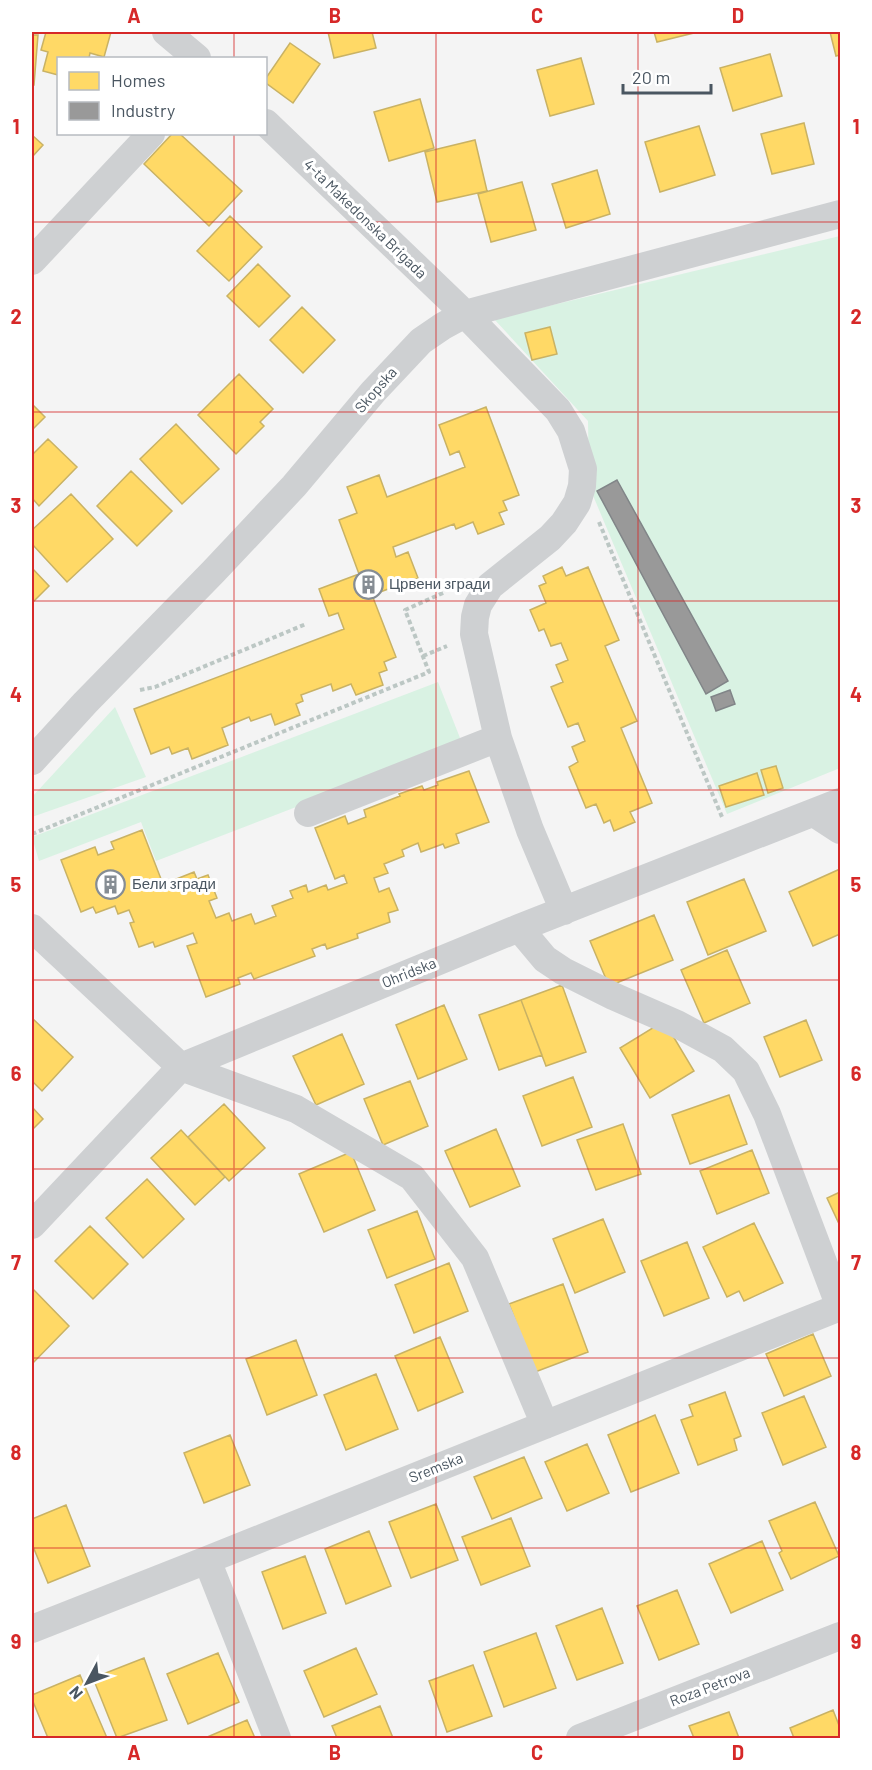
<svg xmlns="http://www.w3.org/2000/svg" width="872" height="1770" font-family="Barlow,sans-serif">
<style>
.green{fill:#d9f2e3}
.homes{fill:#ffd966;stroke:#c9b264;stroke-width:1.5}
.industry{fill:#999;stroke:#818588;stroke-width:1.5}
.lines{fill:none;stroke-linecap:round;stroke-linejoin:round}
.path{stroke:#bcc7c4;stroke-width:4;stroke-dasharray:4.5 3;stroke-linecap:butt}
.minor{stroke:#ced0d2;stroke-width:28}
.grid{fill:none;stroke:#d62828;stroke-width:1.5;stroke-opacity:0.55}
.labels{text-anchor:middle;stroke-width:6;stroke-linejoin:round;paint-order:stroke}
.street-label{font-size:15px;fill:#4a5661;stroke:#fff}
.poi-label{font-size:15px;fill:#4a5661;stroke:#fff;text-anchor:start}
.neatline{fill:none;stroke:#d62828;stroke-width:2}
.grid-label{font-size:20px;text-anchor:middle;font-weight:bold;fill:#d62828}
</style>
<rect width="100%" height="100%" fill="#f4f4f4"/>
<!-- green -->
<path class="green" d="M840,236V768L727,814L589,486L588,421L494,319Z
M438,682L462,743L156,861L141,822L39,861L32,837Z
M115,707L146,777L32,817V797Z"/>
<!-- homes -->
<path class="homes" d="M46,32H111L104,57L90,53L89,58H58V75L43,71L48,52L41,50Z
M328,32H372L376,48L334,58Z
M654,32H698L657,42Z
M830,32H840V55L836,56Z
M32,35H38L34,85H32Z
M290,43L320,64L293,103L266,83V78Z
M770,54L782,96L733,111L720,68Z
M581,58L594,104L550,116L537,70Z
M420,99L434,148L389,161L374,112Z
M804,123L814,164L772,174L761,134Z
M699,126L715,175L660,192L645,142Z
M172,134H180L242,191L209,226L144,164Z
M32,135L43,145L32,157Z
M475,140L487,191L437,202L425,152Z
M597,170L610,214L566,228L552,184Z
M522,182L536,230L491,242L478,194Z
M230,216L262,247L229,281L197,251Z
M258,264L290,296L259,327L227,296Z
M302,307L335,340L303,373L270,340Z
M550,327L557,354L532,360L525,333Z
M239,374L273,409L260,422L264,426L236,454L198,415Z
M32,404L45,417L32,430Z
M486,407L519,495L503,501L507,510L499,513L504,524L478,534L473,522L456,529L454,524L393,547L396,557L408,552L418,578L372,595L396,657L384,662L387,670L379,673L383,685L356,695L351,684L333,691L331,684L301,695L303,701L296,704L300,715L275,725L271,714L251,721L249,717L222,728L228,745L192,759L188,748L172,754L169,747L151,754L134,709L344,629L338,613L329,616L319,589L359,574L339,520L357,513L347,487L379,475L387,497L465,467L459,451L450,455L439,425Z
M176,424L219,469L182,504L140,459Z
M48,439L77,467L39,506L32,498V455Z
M131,471L172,511L137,546L97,506Z
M71,494L113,539L67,582L32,544V530Z
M562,567L566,576L588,567L619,640L605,646L637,721L621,728L652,803L630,812L635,822L614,831L610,820L604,823L596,804L586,808L569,767L578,762L572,747L585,741L578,723L568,727L551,687L563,682L556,665L568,660L561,643L551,646L544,629L539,631L530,610L546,603L539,586L546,583L543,576Z
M32,568L49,586L32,603Z
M776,766L783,788L768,793L761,770Z
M469,771L489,822L456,834L459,843L445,848L443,844L421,852L418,843L402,850L404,856L384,864L388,873L374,878L379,892L389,888L398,910L388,913L390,922L357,934L358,938L327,949L325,944L312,949L315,956L254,979L251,973L238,978L240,984L206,997L187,946L197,943L193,933L155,947L153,942L139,947L130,923L134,922L129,910L118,914L115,906L96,913L93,907L81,912L61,860L95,847L98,855L114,849L111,842L142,830L161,879L151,882L154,890L175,882L174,880L194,872L197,879L208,875L217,898L209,901L216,918L229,913L232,921L251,914L255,924L276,916L272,906L293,898L290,891L306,885L308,892L326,885L328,890L347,883L344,875L335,879L315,828L345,816L348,824L366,817L364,810L400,796L399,794L422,786L424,790L438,785L437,782Z
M757,773L764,795L726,807L719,786Z
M840,869V934L813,946L789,892Z
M744,879L766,931L708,955L687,902Z
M654,915L673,960L609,986L590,941Z
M727,950L750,1003L704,1023L681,970Z
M562,985L586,1052L546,1066L521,1000Z
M521,1000L542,1055L499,1070L479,1015Z
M444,1005L467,1059L418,1079L396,1025Z
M32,1018L73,1057L42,1091L32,1081Z
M806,1020L822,1060L780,1077L764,1037Z
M664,1021L694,1071L650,1098L620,1048Z
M342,1034L364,1084L316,1105L293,1056Z
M573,1077L592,1127L542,1146L523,1096Z
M410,1081L428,1126L383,1145L364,1099Z
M729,1095L747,1144L690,1164L672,1115Z
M224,1104L265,1148L229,1181L188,1137Z
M32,1107L43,1119L32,1130Z
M623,1124L641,1174L596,1190L577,1140Z
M496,1129L520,1186L470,1207L445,1151Z
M181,1130L225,1177L195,1205L151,1158Z
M752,1150L769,1193L717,1214L700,1171Z
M351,1152L375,1210L324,1232L299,1174Z
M147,1179L184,1219L143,1258L106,1218Z
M840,1192V1226L827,1198Z
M417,1211L435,1259L387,1278L368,1230Z
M603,1219L625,1272L575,1293L553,1239Z
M754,1223L783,1283L744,1301L739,1291L727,1297L703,1247Z
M90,1226L128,1264L93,1299L55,1261Z
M687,1242L709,1298L664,1316L641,1261Z
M449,1263L468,1311L414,1333L395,1285Z
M563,1284L588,1352L535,1372L509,1304Z
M32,1288L69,1326L32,1364Z
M813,1334L831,1376L784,1396L766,1354Z
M440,1337L463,1392L418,1411L395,1356Z
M296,1340L317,1395L267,1415L246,1359Z
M376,1374L398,1429L346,1450L324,1395Z
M725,1392L741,1436L734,1439L737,1450L698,1465L681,1420L693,1416L689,1405Z
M804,1396L826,1447L783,1465L762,1413Z
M655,1415L679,1473L631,1492L608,1435Z
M230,1435L250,1485L204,1503L184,1453Z
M587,1444L609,1493L567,1511L545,1462Z
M524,1457L542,1498L492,1519L474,1477Z
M815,1502L839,1556L791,1579L779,1553L782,1551L769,1521Z
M436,1504L458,1560L411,1578L389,1522Z
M66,1505L90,1566L48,1583L32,1544V1519Z
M511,1518L530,1566L481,1585L462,1537Z
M369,1531L391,1586L346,1604L325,1549Z
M762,1541L783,1590L731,1613L709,1564Z
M305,1556L326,1613L283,1629L262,1572Z
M677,1590L699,1644L659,1660L637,1606Z
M602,1608L623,1663L577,1680L556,1626Z
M536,1633L556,1688L504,1707L484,1652Z
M356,1648L377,1694L324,1717L304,1671Z
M218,1653L239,1702L188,1724L167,1674Z
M144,1658L167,1720L117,1738L93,1678Z
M473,1665L492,1716L447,1732L429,1681Z
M80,1675L107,1738H48L32,1699V1695Z
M380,1706L393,1738H337L332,1726Z
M833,1710L840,1728V1738H794L790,1728Z
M729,1712L739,1738H694L689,1726Z
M247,1720L255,1738H205Z"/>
<!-- industry -->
<path class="industry" d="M617,480L728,681L706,694L597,491Z
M730,690L735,704L716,711L711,697Z"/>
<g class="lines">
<!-- path -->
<path class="path" d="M599,522L722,817
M423,656L447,646
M140,690L155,687L306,624
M32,834L429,672L405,610L445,592"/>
<!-- minor -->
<path class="minor" d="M166,32L197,58
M266,123L465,314L558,410L571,431L583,469L582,486L577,503L564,523L550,538L490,586L478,605L475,617L474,634L498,738L530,830L564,911
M32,261L151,134
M32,761L85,703L214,571L294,486L373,392L421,341L443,326L465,314L840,214
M308,813L498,738
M814,813L840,830
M32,928L181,1067L296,1109L412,1177L475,1258L545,1425
M519,928L545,959L563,971L613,996L677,1024L723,1049L746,1071L767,1114L840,1307
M32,1225L181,1067L519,928L840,802
M207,1560L277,1738
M32,1629L207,1560L840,1307
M580,1738L840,1636"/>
</g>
<!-- grid -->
<path class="grid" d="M234,32V58M436,32V1738M638,32V1738M234,134V1738M32,222H840M32,412H840M32,601H840M32,790H840M32,980H840M32,1169H840M32,1358H840M32,1548H840"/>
<!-- icons -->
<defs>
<symbol id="building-ring" viewBox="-11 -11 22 22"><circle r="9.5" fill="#fff" stroke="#868d94" stroke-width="1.5"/><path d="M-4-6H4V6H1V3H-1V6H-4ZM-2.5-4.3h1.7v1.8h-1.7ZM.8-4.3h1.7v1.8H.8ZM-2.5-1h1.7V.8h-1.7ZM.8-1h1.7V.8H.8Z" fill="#868d94"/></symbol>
</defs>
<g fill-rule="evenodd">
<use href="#building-ring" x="352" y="568" width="33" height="33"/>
<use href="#building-ring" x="94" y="868" width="33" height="33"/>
</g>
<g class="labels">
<!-- street labels -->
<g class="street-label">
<text transform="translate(365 219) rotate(44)" y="5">4-ta Makedonska Brigada</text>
<text transform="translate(376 390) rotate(-49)" y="5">Skopska</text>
<text transform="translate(409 973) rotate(-22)" y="5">Ohridska</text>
<text transform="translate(436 1468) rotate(-22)" y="5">Sremska</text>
<text transform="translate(710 1687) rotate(-21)" y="5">Roza Petrova</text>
</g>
<!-- poi labels -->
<g class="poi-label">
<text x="389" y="589">Црвени згради</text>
<text x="132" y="889">Бели згради</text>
</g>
</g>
<!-- border -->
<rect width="872" height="1770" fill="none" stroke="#ffffff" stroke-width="66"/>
<!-- legend -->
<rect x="57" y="57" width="210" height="78" fill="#ffffff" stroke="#b7bbc0" stroke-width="1.5"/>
<rect x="69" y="72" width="30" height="18" fill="#ffd966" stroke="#b7bbc0" stroke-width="1.5"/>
<text x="111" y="87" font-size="18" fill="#4a5661">Homes</text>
<rect x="69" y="102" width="30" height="18" fill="#999999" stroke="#b7bbc0" stroke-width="1.5"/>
<text x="111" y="117" font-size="18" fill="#4a5661">Industry</text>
<!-- north arrow -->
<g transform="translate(87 1683) rotate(229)" stroke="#ffffff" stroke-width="4.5" paint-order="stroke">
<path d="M0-4.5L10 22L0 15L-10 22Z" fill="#4a5661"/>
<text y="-9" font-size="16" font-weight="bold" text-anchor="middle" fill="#4a5661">N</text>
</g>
<!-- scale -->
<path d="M623 84v9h88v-9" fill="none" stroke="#4a5661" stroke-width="3"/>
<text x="632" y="84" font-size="18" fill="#4a5661" stroke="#ffffff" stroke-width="4.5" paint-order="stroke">20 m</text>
<rect x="33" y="33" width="806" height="1704" class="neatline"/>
<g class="grid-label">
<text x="134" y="23">A</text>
<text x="335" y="23">B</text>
<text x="537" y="23">C</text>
<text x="738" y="23">D</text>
<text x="16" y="134">1</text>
<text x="856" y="134">1</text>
<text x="16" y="324">2</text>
<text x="856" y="324">2</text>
<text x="16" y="513">3</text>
<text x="856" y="513">3</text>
<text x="16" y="702">4</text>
<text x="856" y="702">4</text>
<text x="16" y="892">5</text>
<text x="856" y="892">5</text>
<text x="16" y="1081">6</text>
<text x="856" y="1081">6</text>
<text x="16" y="1270">7</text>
<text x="856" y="1270">7</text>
<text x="16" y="1460">8</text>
<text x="856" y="1460">8</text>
<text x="16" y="1649">9</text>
<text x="856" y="1649">9</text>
<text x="134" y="1760">A</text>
<text x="335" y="1760">B</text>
<text x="537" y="1760">C</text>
<text x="738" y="1760">D</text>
</g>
</svg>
